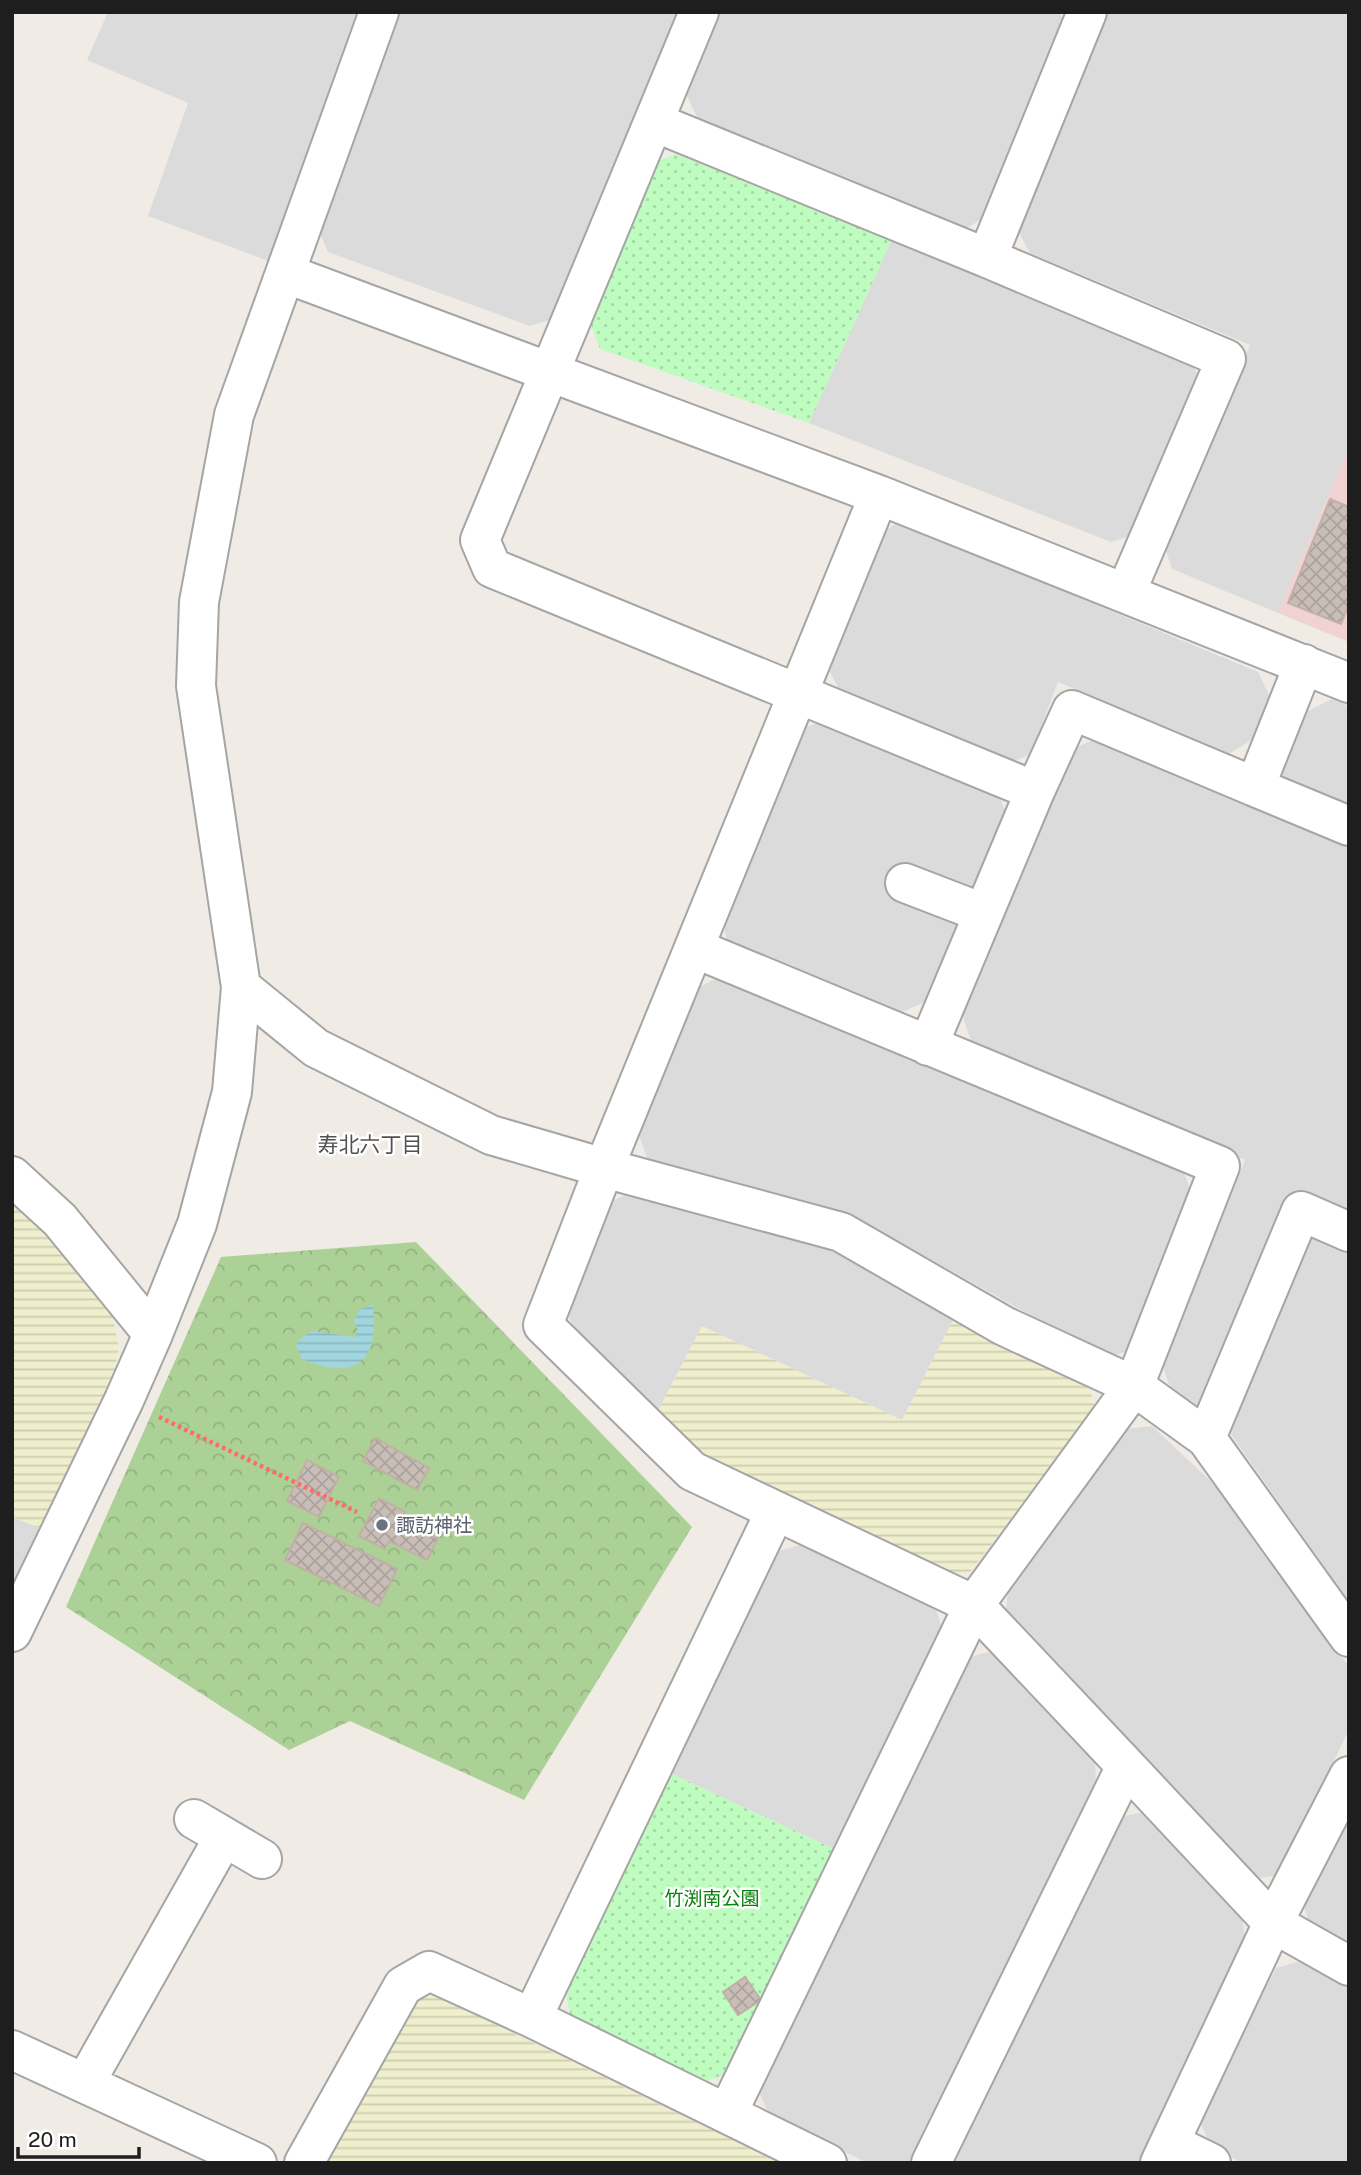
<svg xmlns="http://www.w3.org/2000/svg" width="1361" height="2175" font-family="'Public Sans','Noto Sans JP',sans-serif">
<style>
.residential{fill:#dcdbdb}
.commercial{fill:#f1d2d3}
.farmland{fill:url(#farmland-rules)}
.forest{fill:url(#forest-crowns)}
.park{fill:url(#park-dots)}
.water{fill:url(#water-rules)}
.building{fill:url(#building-cross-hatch);stroke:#c2b0a5;stroke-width:2}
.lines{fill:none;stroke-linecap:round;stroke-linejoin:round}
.minor-casing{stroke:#a5a5a5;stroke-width:42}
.path{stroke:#ff6b65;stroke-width:4.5;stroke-dasharray:3.5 3.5;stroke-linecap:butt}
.minor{stroke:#fff;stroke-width:38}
.worship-dot{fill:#6b7280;stroke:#fff;stroke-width:2.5}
.labels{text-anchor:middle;stroke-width:5;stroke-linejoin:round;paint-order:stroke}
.worship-label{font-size:19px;fill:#5b616d;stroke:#fff;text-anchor:start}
.park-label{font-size:19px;fill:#078209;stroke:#fff}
.neighbourhood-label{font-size:21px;fill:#515151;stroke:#fff}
</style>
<defs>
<pattern id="farmland-rules" width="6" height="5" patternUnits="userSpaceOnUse" patternTransform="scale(1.75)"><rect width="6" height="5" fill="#efefce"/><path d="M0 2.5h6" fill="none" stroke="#ccccb0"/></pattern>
<pattern id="forest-crowns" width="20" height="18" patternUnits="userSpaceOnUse" patternTransform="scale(1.75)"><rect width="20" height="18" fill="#acd197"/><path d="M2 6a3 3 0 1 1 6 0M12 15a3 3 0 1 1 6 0" fill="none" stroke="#94b382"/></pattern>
<pattern id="park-dots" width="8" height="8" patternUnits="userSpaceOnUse" patternTransform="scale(1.75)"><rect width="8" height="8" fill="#bffcc0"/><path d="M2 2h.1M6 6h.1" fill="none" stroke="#a4d8a5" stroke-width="1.8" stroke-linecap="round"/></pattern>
<pattern id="water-rules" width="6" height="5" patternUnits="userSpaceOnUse" patternTransform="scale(1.75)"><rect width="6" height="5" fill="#a2d6df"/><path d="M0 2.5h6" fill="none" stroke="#8bb7bf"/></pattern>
<pattern id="building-cross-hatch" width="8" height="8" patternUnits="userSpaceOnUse" patternTransform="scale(1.75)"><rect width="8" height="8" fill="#c8bdb7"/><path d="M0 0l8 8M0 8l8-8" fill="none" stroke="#aba29d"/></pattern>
</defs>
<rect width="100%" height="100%" fill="#f0ebe4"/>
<!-- residential -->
<path class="residential" d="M108,12H365L274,263L148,216L188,103L87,60Z
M398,12H679L553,319L530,326L328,252L320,233Z
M720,12H1059L1063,20L988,215L964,230L699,121L686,94Z
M1108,12H1349V448L1278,613L1172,569L1165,548L1250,345L1030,253L1018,231Z
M892,239L1188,354L1199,378L1130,536L1111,542L809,423Z
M897,522L1258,672L1270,697L1253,739L1229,754L1058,682L1031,754L1007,764L841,693L827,666L885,532Z
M1332,699L1349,706V807L1278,778L1306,712Z
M827,720L996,787L1006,814L975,891L954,916L960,927L930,1000L897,1014L727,943L724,923L803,728Z
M1099,737L1267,813L1285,808L1349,836V1217L1298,1194L1206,1413L1172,1393L1163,1367L1245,1160L972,1044L961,1012L1071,750Z
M719,977L1183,1171L1192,1193L1131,1350L1107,1358L864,1222L648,1161L639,1135L696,989Z
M634,1190L868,1262L955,1316L902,1420L702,1326L658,1411L573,1331L567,1307L611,1202Z
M1305,1227L1349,1246V1602L1223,1423Z
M1152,1426L1233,1502L1349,1667V1729L1281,1875L1253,1879L1006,1615L1008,1589L1126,1429Z
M12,1517L47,1531L12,1610Z
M803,1544L936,1609L943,1632L836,1850L672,1774L776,1552Z
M992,1651L1095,1762L1096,1783L910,2163H867L768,2112L757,2088L967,1658Z
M1144,1812L1242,1916L1246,1946L1142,2163H948L1120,1817Z
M1349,1814V1950L1312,1929L1303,1905Z
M1304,1960L1349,1985V2163H1243L1212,2148L1200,2122L1276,1968Z"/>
<!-- commercial -->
<path class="commercial" d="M1349,448V642L1278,613Z"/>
<!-- farmland -->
<path class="farmland" d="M12,1193L111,1309L119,1349L107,1402L47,1531L12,1517Z
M955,1316L1088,1384L1096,1410L970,1572L951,1575L707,1458L658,1411L702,1326L902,1420Z
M433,1994L780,2163H327L326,2157L416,2000Z"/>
<!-- forest -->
<path class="forest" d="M416,1242L692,1527L524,1800L350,1721L289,1750L66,1607L221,1257Z"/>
<!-- park -->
<path class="park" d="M676,154L892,239L809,423L600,349L591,325L658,161Z
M672,1774L836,1850L726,2074L702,2083L572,2023L566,1994Z"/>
<!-- water -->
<path class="water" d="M373,1305C380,1362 355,1382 302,1359L296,1345L299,1340L312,1331L355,1337L358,1330L354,1321L360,1309Z"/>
<!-- building -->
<path class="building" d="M1330,499L1349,507V604L1341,624L1288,603Z
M375,1438L429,1468L417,1490L363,1461Z
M307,1460L339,1477L319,1517L287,1501Z
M379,1498L405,1512L402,1519L438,1538L427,1560L389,1541L385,1549L359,1536Z
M303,1523L397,1569L379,1606L285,1560Z
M745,1977L761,2000L738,2015L723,1992Z"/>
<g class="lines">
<defs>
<path id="minor" d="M699,12L480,540L492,568L1035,791
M1087,12L987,258L1226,359L1126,592
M654,122L987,258
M287,274L879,495L1349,683
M879,495L604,1168L543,1325L692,1471L974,1605L1126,1766L931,2163
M1255,787L1349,826
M905,883L983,913
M694,948L1220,1166L1134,1386L974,1605L727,2114
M241,987L316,1048L491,1135L604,1168L841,1232L1004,1326L1134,1386L1206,1438L1349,1637
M928,1046L1035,791L1072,710L1255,787L1304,664
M12,1176L60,1220L153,1334
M1206,1438L1301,1211L1349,1232
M12,1632L124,1400L153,1334L197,1224L232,1092L241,987L196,686L199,602L234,415L379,12
M1126,1766L1273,1923L1349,1966
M194,1819L262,1859
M532,2018L775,1512
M12,2050L257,2163
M85,2083L224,1837
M1170,2143L1211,2163
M304,2163L403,1986L429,1971L532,2018L827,2163
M1160,2163L1273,1923L1349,1776"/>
</defs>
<!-- minor casing -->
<use href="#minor" class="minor-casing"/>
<!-- path -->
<path class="path" d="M159,1417L357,1512"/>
<!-- minor -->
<use href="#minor" class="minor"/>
</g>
<!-- markers -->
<circle class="worship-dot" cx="382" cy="1525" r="7"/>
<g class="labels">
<!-- worship labels -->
<g class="worship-label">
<text x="396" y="1532">諏訪神社</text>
</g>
<!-- park labels -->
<g class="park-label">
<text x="712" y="1905">竹渕南公園</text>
</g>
<!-- neighbourhood labels -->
<g class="neighbourhood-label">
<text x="370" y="1152">寿北六丁目</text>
</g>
</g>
<!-- border -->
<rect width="1361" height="2175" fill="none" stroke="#1e1e1e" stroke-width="28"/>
<!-- scale -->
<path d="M18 2147v10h121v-10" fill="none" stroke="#1e1e1e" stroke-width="3.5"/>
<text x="28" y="2147" font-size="21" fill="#1e1e1e" stroke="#ffffff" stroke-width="5" paint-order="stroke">20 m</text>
</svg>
